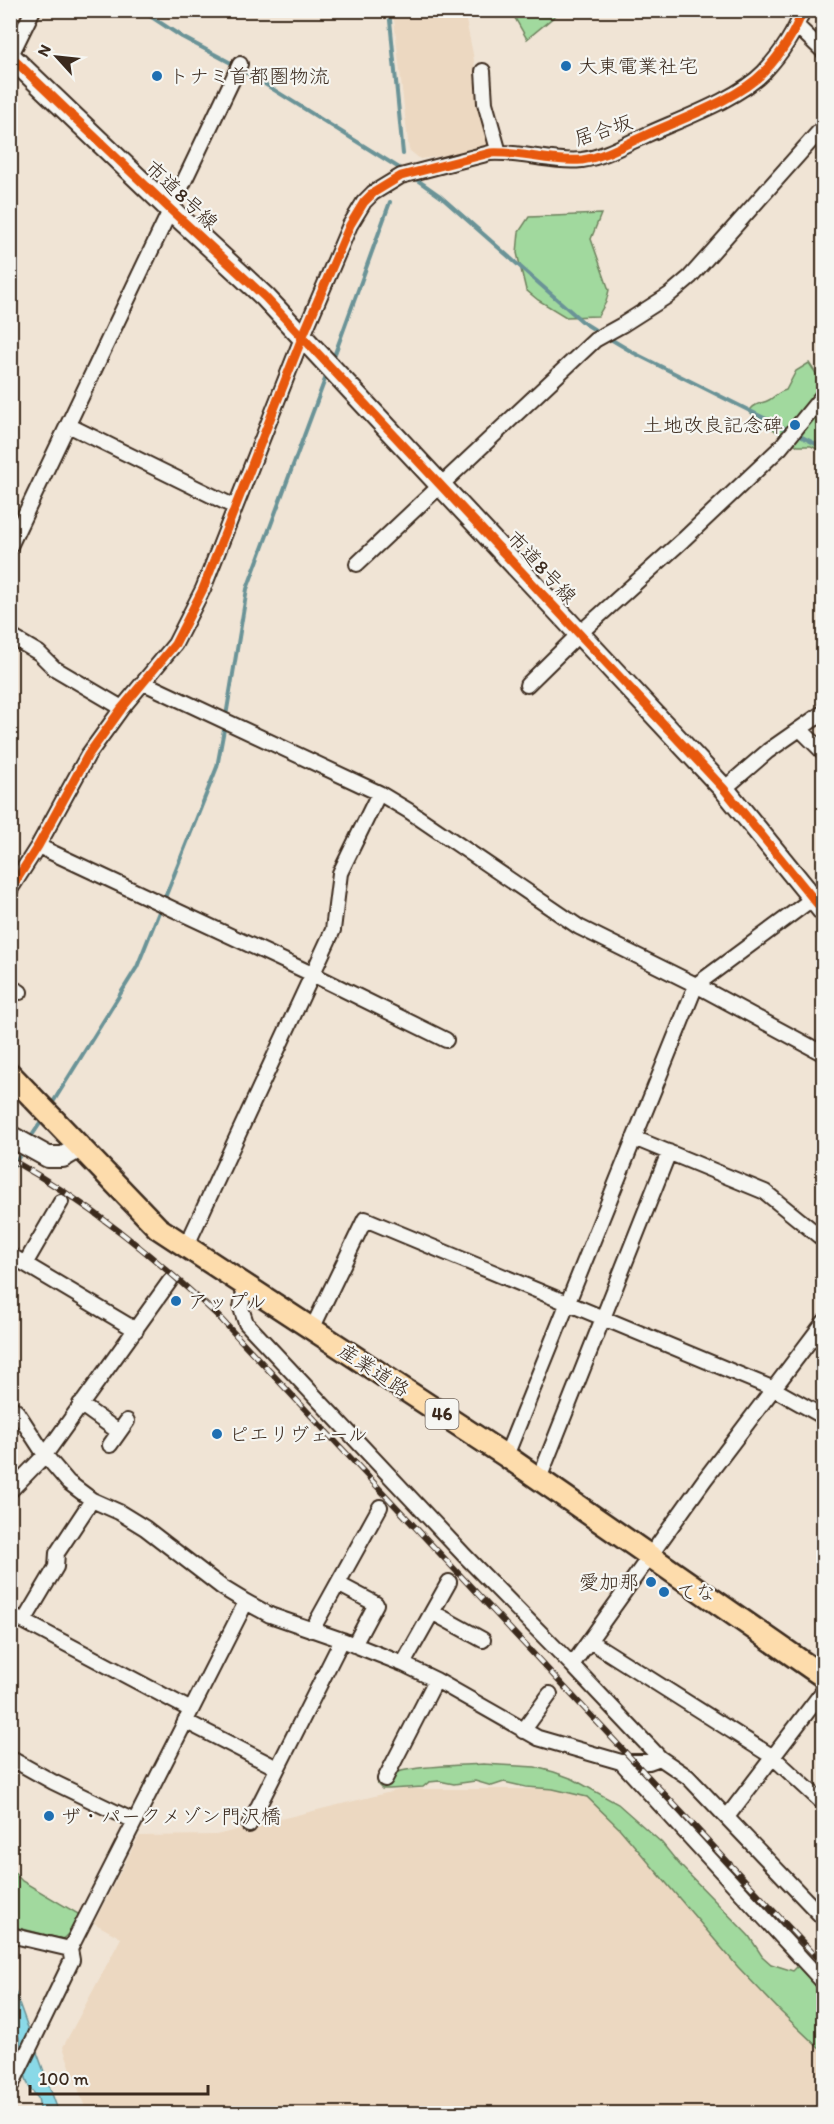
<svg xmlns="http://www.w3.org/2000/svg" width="834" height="2124" font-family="Itim,'Klee One',sans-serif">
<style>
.built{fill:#ecd8c1}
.green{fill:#a1d99e;stroke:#6e825e;stroke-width:1.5}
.water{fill:#8ad9e7;stroke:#6a9397;stroke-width:1.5}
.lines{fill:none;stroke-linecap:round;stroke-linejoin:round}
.stream{stroke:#6a9397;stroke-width:4}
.street-casing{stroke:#3b2a1e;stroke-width:18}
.secondary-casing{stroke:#3b2a1e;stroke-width:24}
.primary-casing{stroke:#3b2a1e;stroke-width:26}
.street{stroke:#f6f6f2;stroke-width:14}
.secondary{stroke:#f6f6f2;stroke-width:20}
.primary{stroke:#fddcac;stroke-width:21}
.rail-casing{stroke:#3b2a1e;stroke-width:6}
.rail{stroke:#f6f6f2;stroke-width:4;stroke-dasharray:11;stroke-linecap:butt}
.cycleway-casing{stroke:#f6f6f2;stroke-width:13}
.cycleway{stroke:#e8590c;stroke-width:9}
.poi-dot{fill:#1f6fb2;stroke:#f6f6f2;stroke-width:2}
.labels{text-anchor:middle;stroke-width:4.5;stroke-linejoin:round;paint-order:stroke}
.shield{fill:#f6f6f2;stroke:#73675e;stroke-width:1.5}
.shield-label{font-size:18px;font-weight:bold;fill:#3b2a1e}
.poi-label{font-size:20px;fill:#3b2a1e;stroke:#f6f6f2;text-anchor:start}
.street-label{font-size:20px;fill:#3b2a1e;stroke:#f6f6f2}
</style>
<rect width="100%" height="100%" fill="#f0e4d5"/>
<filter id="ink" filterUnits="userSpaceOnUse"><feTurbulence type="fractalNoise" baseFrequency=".0167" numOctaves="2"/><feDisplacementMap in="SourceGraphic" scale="12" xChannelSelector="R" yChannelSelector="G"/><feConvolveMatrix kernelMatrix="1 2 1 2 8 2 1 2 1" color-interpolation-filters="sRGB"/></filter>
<g filter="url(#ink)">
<!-- built -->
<path class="built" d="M393,11H464L473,54L482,119L491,149L420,159L409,150Z
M403,1789H553L587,1797L620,1829L738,1967L781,2012L823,2052V2113H87L63,2047L121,1938L94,1923L139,1836L216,1835Z"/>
<!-- green -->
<path class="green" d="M511,11H561L527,39Z
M601,214L591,239L609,290L606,302L598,316L566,317L538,300L526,290L517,253L519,232L529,217Z
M809,363L817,375L822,379L823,452L811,446H798L771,428L756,424L754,416L751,413V409C757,402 762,404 769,400C776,396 777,392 786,390L796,371Z
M483,1764L535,1767L554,1772L573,1779L618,1804L662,1843L679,1864L749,1936L762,1956L771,1964L793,1971L800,1964L823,1989V2052L781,2012L738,1967L620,1829L587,1797L553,1789L526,1787L504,1782L492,1786L475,1781L454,1784L439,1781L429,1782L423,1787L389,1789H382L378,1785L377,1779C403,1765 453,1766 483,1764Z
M10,1868L22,1881L80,1915C72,1922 72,1934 62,1939L11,1926Z"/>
<!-- water -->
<path class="water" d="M10,1978L59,2113H41L38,2098L29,2087L26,2078L20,2042L11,2010Z"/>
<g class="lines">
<!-- stream -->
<path class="stream" d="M141,10L182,37L231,63L404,171
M389,10L403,154
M413,177L440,196L584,323L600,333
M607,337L634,353L790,431
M333,359L390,202
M796,434L824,448
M226,716L247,589L327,374
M164,900L217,767L225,724
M50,1107L137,967L161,907
M29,1140L43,1119
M10,1171L24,1149"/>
<defs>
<path id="street" d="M797,26L824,52
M10,57L33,10
M483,71L485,103L499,153
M68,425L235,507
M10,546L240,64
M357,564L595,340L622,325L669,295L690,277L824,126
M10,636L39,653L54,668L122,708
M144,683L379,793L409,811L579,927L696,985L824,1054
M527,685L580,633L683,540L780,448L824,394
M800,729L824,753
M724,789L768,751L824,712
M38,846L312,974L446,1040
M10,890L38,846L88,755L122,708L175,644L203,589L302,338L350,225L364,202L373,193L401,176L490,153C521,151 551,163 582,160C604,157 626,144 646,135C681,119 738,99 764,72C780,55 795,32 803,10
M10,987L20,992
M634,1138L765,1192L824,1240
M186,1247L333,930L340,873L379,793
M10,1255L136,1330
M25,1264L61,1202
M245,1286L241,1308L246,1323L465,1556L572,1665L705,1479L824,1322
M312,1329L365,1219L774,1389L824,1417
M80,1404L119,1432
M10,1406L17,1412L45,1455L68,1482L92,1500L119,1512L145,1528L223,1588L246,1602L270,1615L342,1640L403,1664L436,1680L538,1738L621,1762H649L660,1758
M110,1445L127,1421
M506,1456L696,985L812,899
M539,1479L669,1152
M10,1491L45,1455L170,1281
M338,1584L376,1604L354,1645
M432,1612L483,1640
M10,1614L191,1710
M24,1621L56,1567L57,1553L92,1500
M312,1630L380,1507
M590,1641L773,1757L824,1804
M403,1664L449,1582
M572,1665L660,1758L688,1777L824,1919
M185,1721L277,1768
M523,1731L550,1694
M10,1758L53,1782L134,1821
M621,1762L824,1983
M385,1779L436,1680
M727,1817L824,1690
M249,1825L342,1640
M10,1935L70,1949
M10,2088L72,1960L70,1949L246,1602"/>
<path id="secondary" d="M10,56L171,210L265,297L724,789L824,912
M10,1136L48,1157H63L80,1147"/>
<path id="primary" d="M10,1074L158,1228L506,1456L824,1677"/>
</defs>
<!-- street casing -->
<use href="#street" class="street-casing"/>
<!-- secondary casing -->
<use href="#secondary" class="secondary-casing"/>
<!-- primary casing -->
<use href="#primary" class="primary-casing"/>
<!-- street -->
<use href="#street" class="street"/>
<!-- secondary -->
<use href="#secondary" class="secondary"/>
<!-- primary -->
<use href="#primary" class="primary"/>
<defs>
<path id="rail" d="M10,1159C88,1202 155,1257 219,1317L824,1965"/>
</defs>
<!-- rail casing -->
<use href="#rail" class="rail-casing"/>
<!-- rail -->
<use href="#rail" class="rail"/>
<defs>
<path id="cycleway" d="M10,56L171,210L265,297L724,789L824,912
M10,890L38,846L88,755L122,708L175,644L203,589L302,338L350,225L364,202L373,193L401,176L490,153C521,151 551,163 582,160C604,157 626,144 646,135C681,119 738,99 764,72C780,55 795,32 803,10"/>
</defs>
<!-- cycleway casing -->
<use href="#cycleway" class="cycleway-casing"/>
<!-- cycleway -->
<use href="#cycleway" class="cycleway"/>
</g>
</g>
<!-- markers -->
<g class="poi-dot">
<circle cx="566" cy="66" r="6"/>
<circle cx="157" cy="76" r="6"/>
<circle cx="795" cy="425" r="6"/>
<circle cx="176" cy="1301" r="6"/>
<circle cx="217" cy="1434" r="6"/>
<circle cx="651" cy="1582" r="6"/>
<circle cx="664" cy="1592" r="6"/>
<circle cx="49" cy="1816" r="6"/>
</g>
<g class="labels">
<!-- shield labels -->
<rect class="shield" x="425.5" y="1399" width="33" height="30" rx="4.5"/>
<g class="shield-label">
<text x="442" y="1420">46</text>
</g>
<!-- poi labels -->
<g class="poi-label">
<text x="578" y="73">大東電業社宅</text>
<text x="169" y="83">トナミ首都圏物流</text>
<text x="783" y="432" text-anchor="end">土地改良記念碑</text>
<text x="188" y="1308">アップル</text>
<text x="229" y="1441">ピエリヴェール</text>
<text x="639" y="1589" text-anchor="end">愛加那</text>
<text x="676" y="1599">てな</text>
<text x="61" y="1823">ザ・パークメゾン門沢橋</text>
</g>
<!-- street labels -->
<g class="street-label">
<text transform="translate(603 130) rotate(-18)" y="7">居合坂</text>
<text transform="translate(182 195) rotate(43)" y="7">市道8号線</text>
<text transform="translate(542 567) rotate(47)" y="7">市道8号線</text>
<text transform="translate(374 1370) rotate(33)" y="7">産業道路</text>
</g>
</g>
<!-- margin -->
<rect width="834" height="2124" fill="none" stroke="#f6f6f2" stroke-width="36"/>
<rect x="18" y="18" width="798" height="2088" fill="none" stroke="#3b2a1e" stroke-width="2" filter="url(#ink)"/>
<!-- north arrow -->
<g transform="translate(57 57) rotate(297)" stroke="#f6f6f2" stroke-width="4.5" paint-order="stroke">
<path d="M0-4.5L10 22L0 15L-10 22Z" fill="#3b2a1e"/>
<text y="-9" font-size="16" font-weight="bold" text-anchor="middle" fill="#3b2a1e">N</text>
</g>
<!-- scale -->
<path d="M30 2085v9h178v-9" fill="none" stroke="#3b2a1e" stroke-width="3"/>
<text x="39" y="2085" font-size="18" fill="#3b2a1e" stroke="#f6f6f2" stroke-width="4.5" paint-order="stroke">100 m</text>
</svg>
